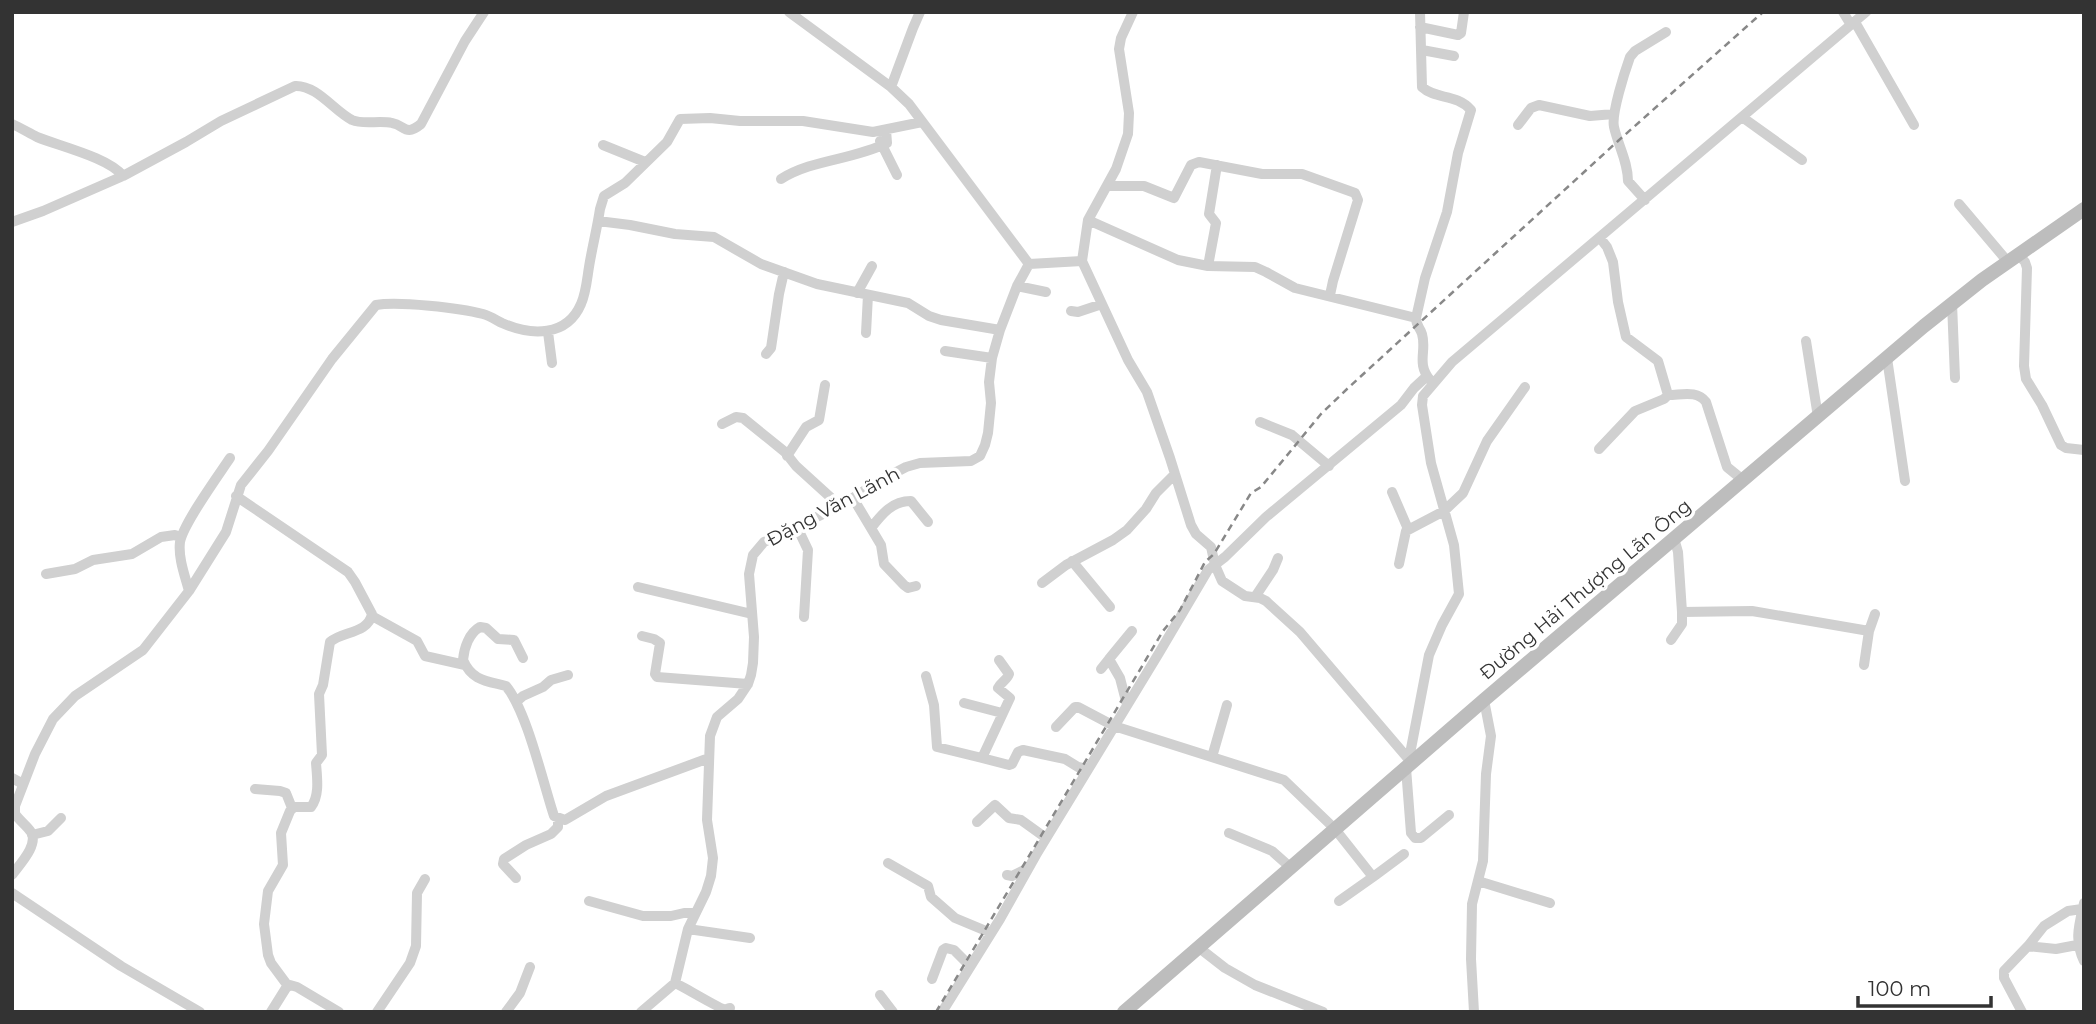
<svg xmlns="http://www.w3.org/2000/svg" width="2096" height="1024" font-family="Montserrat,sans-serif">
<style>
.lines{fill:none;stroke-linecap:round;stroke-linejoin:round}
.street{stroke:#d0d0d0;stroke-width:10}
.secondary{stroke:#bdbdbd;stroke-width:14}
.rail{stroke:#888;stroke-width:2.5;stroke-dasharray:7 5;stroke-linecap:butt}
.labels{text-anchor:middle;stroke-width:7;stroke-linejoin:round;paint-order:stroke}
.street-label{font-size:19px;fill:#333;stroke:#fff}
</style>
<rect width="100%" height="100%" fill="#fff"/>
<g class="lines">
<!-- street -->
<path class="street" d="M789,12L891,87L909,104L1029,264
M1420,12L1422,87C1436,100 1456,93 1471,110L1458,153L1447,212L1425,278L1416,318C1416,326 1420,327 1422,334C1427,351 1416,363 1430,380
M1843,12L1851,25
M1855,22L1914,125
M1420,27L1458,35L1461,33L1464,12
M1422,50L1454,56
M891,87L913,28L920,12
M1742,117L1802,160
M12,124C21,128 29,133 37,137C59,146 110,158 123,176
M1518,125L1531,108L1539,105L1590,116L1614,114
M880,141L897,175
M603,145L645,162
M781,179C813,159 853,160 887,143L886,130
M1108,186H1144L1174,198L1191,165L1199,162L1262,174H1302L1355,193L1358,200L1333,281L1330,295
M1645,200L1628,181C1628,162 1618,145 1614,127C1611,114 1625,71 1630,57L1635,51L1666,32
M1959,204L2008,262
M1088,220L1178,260L1208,266L1255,267L1266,272L1295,288L1416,318
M598,221L630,225L675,234L714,237L761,264L817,284L908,303L929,316L941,320L1000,330
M12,222L43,211L123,176L186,142L221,121L295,86C317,85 334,111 352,120C364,125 379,120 392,123C405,125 405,137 421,124L465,41L484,12
M2018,254L2025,262L2027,268L2024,366L2026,379L2042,405L2061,445L2066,448L2084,450
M1082,261L1128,360L1147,392L1170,458L1191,525L1196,534L1211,547L1215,565L1222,581L1245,596L1260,598L1266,601L1300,632L1411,762
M1208,266L1216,223L1209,214L1217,165
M1017,286L1046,292
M857,293L872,266
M1952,303L1955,378
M1071,311L1078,312L1102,304
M548,332L552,363
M866,333L868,295
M1806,341L1818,417
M945,351L992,358
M766,354L771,348L779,294L784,272
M1887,358L1905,481
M1668,395C1682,395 1697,390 1706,402L1727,467L1743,480
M1260,422L1292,435L1329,466
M722,424L736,417L743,418L785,452L796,466L840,506
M1599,449L1635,411L1664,399L1668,395L1658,361L1626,337L1618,302L1613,262L1607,247L1600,238
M787,456L806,427L819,420L825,385
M1392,492L1408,529
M236,496L348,572L355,582L372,614C368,634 342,631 330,642L323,685L319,694L322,755L316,763C317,777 320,796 311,807H294L290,811L281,833L283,865L268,891L264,924L268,955L271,963L288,986
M853,498L881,545L884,564L904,585L908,588L916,586
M797,527L808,550L804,617
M871,528C882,514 892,501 911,501L928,522
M1674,538L1678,552L1682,612L1752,611L1869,631L1875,614
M1072,561L1110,607
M1399,564L1406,531L1444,511L1463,493L1487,441L1525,387
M46,574L75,569L93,560L132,554L161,537L175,535L181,538
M1042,583L1066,565L1113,540L1127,530L1146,509L1156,493L1175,474
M638,587L752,614
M189,591C185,576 178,558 180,542C183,524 218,476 230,458
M1255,597L1273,570L1278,558
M372,616L417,641L425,656L465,665
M642,636L654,639L660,643L655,674L657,677L748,684
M1671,640L1682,624V612
M523,658L514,640L498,639L486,628L480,627C469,633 464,648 463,660C472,681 487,681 506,686C527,711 543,783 554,816L565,820L606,796L709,758
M1109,659L1132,631
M999,660L1009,674C1007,680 1001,682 998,688L1010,698L982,758L1009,765L1012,764L1018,752L1023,750L1065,759L1078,767L1088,769
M1864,665L1869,631
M1101,669L1109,659L1120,678L1127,705
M926,676L934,705L937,747L982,758
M516,702L523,696L543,687L551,680L568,675
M964,703L1002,713
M1056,727L1075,707H1078L1114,726L1284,780L1335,829L1373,877L1339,901
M1212,757L1227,705
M1409,759L1429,655L1442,625L1459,594L1454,545L1431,463L1422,405L1423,396L1452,362L1866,12
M1406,768L1411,833L1415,838H1421L1449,815
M12,778L23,784
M255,789L280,791L286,793L292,808
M977,822L995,805L1009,818L1021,820L1046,838
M1229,833L1272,851L1290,867
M32,835L48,831L61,818
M888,863L928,886L931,897L955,918L991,933
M12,875C19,865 39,845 31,832C27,826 20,821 15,814V806L35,754L53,719L75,696L143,650L189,591L226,532L241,485L268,451L332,359L376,305C398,301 460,308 483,314C490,316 496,320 502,323C531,336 567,337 581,304C586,293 587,279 589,267C592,248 597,229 600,209L604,196L625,183L667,142L680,119L710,118L740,121H803L873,132L922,122
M1007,875L1012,876L1028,868
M1373,877L1404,854
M516,878L503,864L504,859L526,845L551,834L558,827V819
M1478,881L1550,903
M12,893L121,966L200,1012
M589,901L643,916H671L684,913H695
M2084,903C2079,925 2074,940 2084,961
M688,929L750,938
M2028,946L2056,949L2077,945
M1198,947L1225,968L1255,985L1323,1012
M932,979L943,950L946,948L954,950L970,966
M675,983C684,987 720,1009 724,1009C726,1010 728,1008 730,1008
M880,995L893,1012
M271,1012L286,988L290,985L297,987L339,1012
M377,1012L410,963L416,946L417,893L425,879
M506,1012L520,993L530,967
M641,1012L675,983L688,929L706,892L711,876L713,858L707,820L710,736L717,717L738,699L748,684L751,675L753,663L754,637L749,574L753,555L764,542L840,506L883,479L906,467L920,463L971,461L980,456L985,445L988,433L991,403L989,382L992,358L1000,330L1017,286L1029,264L1082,261L1088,220L1116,169L1128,134L1129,113L1119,49L1121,38L1133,12
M942,1012L1000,919L1036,855L1159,653L1208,570L1225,557L1266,517L1401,405L1414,388L1427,376
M1474,1012L1471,959L1472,904L1483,861L1486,774L1491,736L1484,700
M2022,1012L2004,978V971L2028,946L2044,926L2068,911L2082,909"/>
<!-- secondary -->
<path class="secondary" d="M1124,1012L1484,700L1924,326L1982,280L2084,209"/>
<!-- rail -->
<path class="rail" d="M936,1012L1163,631L1180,610L1205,562L1214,554L1251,493L1261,487L1321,414L1347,389L1618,141L1763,12"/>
</g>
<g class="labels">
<!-- street labels -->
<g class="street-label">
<text transform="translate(833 506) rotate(-28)" y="7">Đặng Văn Lãnh</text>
<text transform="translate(1585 589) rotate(-40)" y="7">Đường Hải Thượng Lãn Ông</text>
</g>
</g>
<!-- border -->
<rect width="2096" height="1024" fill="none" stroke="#333333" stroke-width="28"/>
<!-- scale -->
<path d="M1858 996v10h133v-10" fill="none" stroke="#333333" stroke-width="3.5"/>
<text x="1868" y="996" font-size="21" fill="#333333" stroke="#ffffff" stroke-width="5" paint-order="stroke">100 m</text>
</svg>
